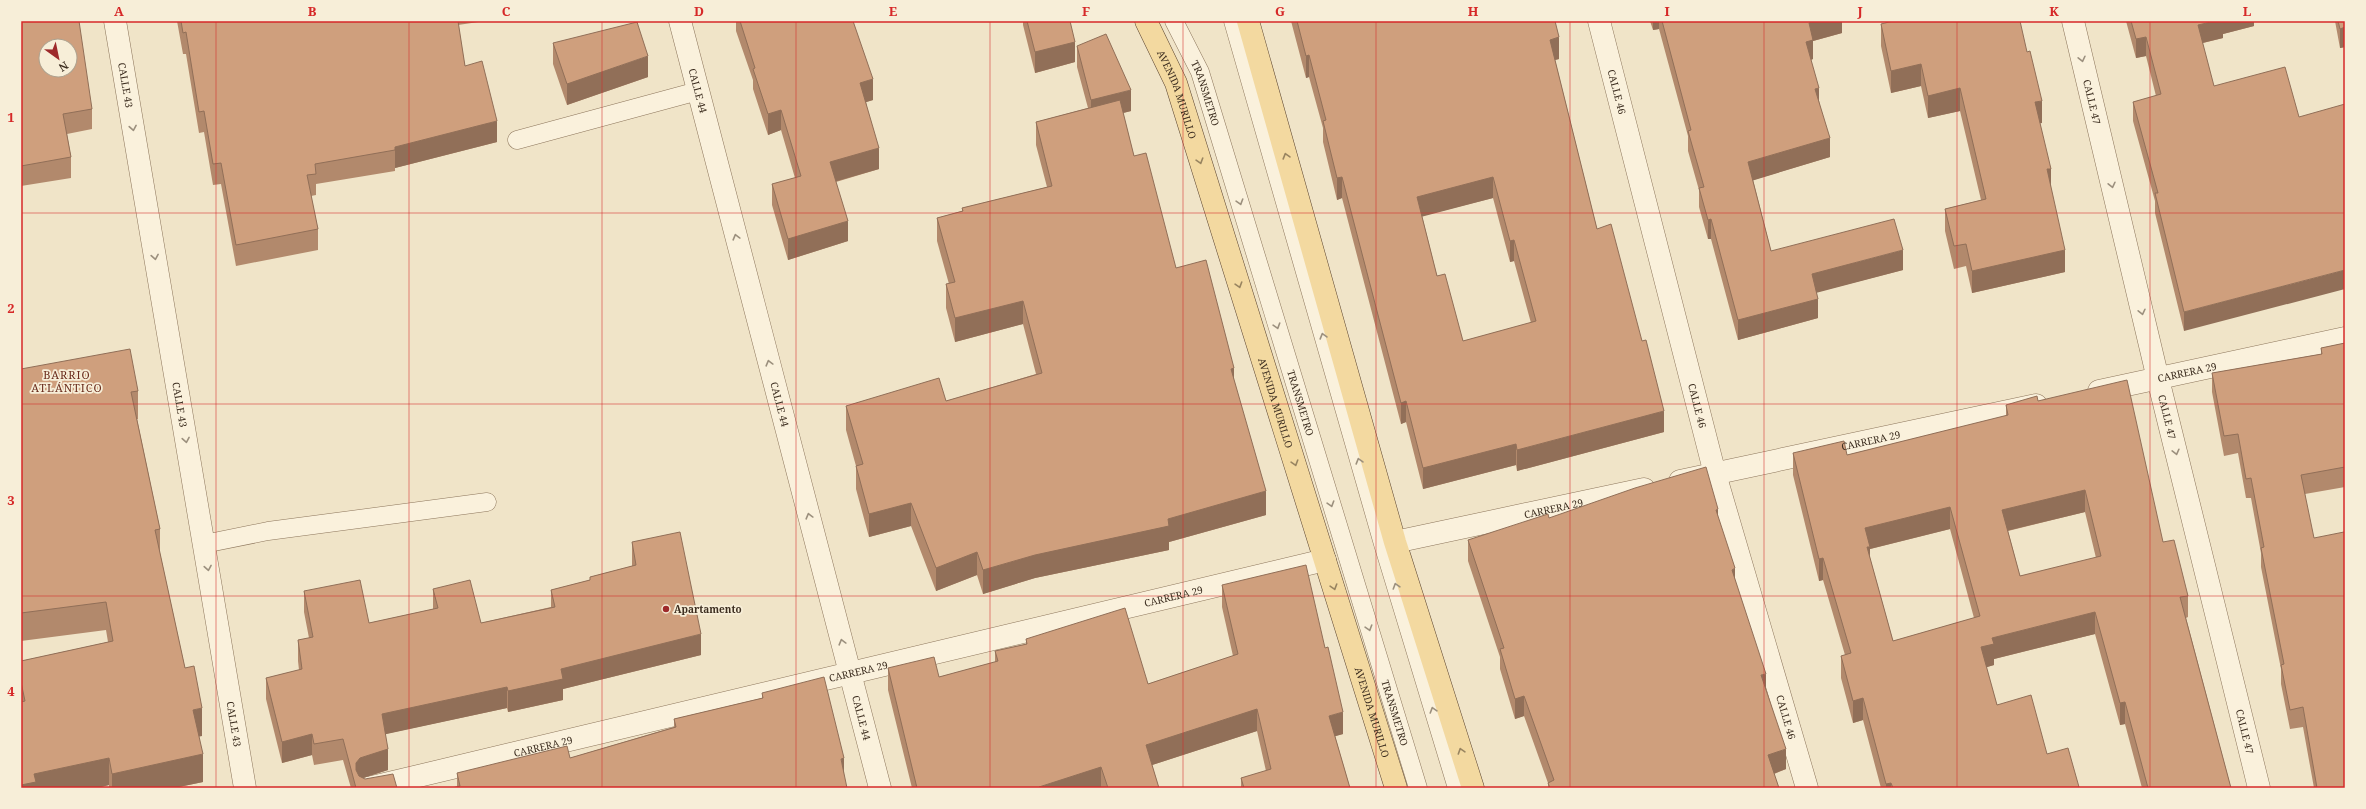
<svg xmlns="http://www.w3.org/2000/svg" width="2366" height="809" font-family="'Noto Serif',serif">
<style>
.lines{fill:none;stroke-linecap:round;stroke-linejoin:round}
.lane-casing{stroke:#8d765c;stroke-width:19}
.street-casing{stroke:#8d765c;stroke-width:23}
.primary-casing{stroke:#5b4430;stroke-width:23}
.lane{stroke:#faf1dc;stroke-width:18}
.street{stroke:#faf1dc;stroke-width:22}
.primary{stroke:#f3d9a0;stroke-width:22}
.wall{fill:#b2896c;fill-rule:evenodd}
.shaded-wall{fill:#916f58}
.building{fill:#cf9f7d;stroke:#916f58;fill-rule:evenodd}
.oneway{stroke:#9c907e}
.oneway2{stroke:#988460}
.grid{fill:none;stroke:#d62828;stroke-width:1;stroke-opacity:0.55}
.poi-dot{fill:#9e2a2b;stroke:#f7eed8;stroke-width:1.5}
.labels{text-anchor:middle;stroke-width:3.5;stroke-linejoin:round;paint-order:stroke}
.street-label{font-size:10px;fill:#3d2e20;stroke:#f7eed8}
.poi-label{font-size:10px;font-weight:bold;fill:#3d2e20;stroke:#f7eed8;text-anchor:start}
.neighbourhood-label{font-size:11px;letter-spacing:1px;fill:#6b2e1e;stroke:#f7eed8}
.neatline{fill:none;stroke:#d62828;stroke-width:1.5}
.grid-label{font-size:13px;text-anchor:middle;font-weight:bold;fill:#d62828}
</style>
<rect width="100%" height="100%" fill="#f0e4c8"/>
<g class="lines">
<defs>
<g id="lane">
<path id="s1" d="M1174,21L1200,72L1418,788"/>
<path d="M1233,21L1383,544L1457,788"/>
<path d="M517,140L698,91"/>
<path d="M204,544L268,531L487,502"/>
</g>
<g id="street">
<path id="s2" d="M115,21L245,788"/>
<path id="s3" d="M680,21L880,788"/>
<path id="s4" d="M1599,21L1715,474L1807,788"/>
<path id="s5" d="M2073,21L2158,379L2259,788"/>
<path id="s6" d="M2099,391L2345,338"/>
<path id="s7" d="M1680,481L2036,405"/>
<path id="s8" d="M1395,542L1644,489"/>
<path id="s9" d="M368,788L1325,560"/>
</g>
<g id="primary">
<path id="s10" d="M1146,21L1176,83L1396,788"/>
<path d="M1248,21L1395,542L1473,788"/>
</g>
</defs>
<!-- lane casing -->
<use href="#lane" class="lane-casing"/>
<!-- street casing -->
<use href="#street" class="street-casing"/>
<!-- primary casing -->
<use href="#primary" class="primary-casing"/>
<!-- lane -->
<use href="#lane" class="lane"/>
<!-- street -->
<use href="#street" class="street"/>
<!-- primary -->
<use href="#primary" class="primary"/>
</g>
<!-- wall -->
<path class="wall" d="M21,21L92,109V129L67,134L71,157V178L21,186Z
M177,21H485L458,25L465,66L497,142L395,168V171L316,184V195L311,196L318,229V250L236,266L221,184L213,185L204,132L199,133L186,54H183Z
M736,21H853L873,100L866,102L879,169L836,182L848,241L788,260L772,205V184L795,178L781,130L768,135L753,89V80L736,31Z
M1023,21H1070L1075,62L1035,73L1023,25Z
M1291,21H1555L1559,59L1555,60L1597,229L1664,432L1517,471L1516,465L1423,489L1406,422L1401,424L1342,198L1337,200L1323,142V128L1309,77L1306,78ZM1493,198L1510,262L1514,261L1531,323L1463,341L1437,276L1422,216Z
M1650,21H1842V33L1813,41V59L1811,60L1830,157L1753,180L1771,251L1903,270L1817,292L1818,318L1738,340L1711,239H1708L1699,207V190L1688,151V136L1659,29L1653,30Z
M2126,21H2254V26L2223,34V38L2203,43L2184,331L2155,213V201L2133,121V102L2156,96L2146,56L2136,58Z
M2335,21H2345V47L2340,48Z
M1881,24L2042,123H2040L2065,272L1972,293L1966,266L1954,269L1945,231V209L1981,200L1960,111L1928,118L1921,86L1891,93L1881,46Z
M553,43L648,77L567,105L553,64Z
M1077,46L1131,111L1123,113L1134,156L1176,268L1234,381L1266,515L1169,542V550L1035,578L983,594L977,575L936,591L911,526L869,537L856,489V466L846,430V406L946,401L1036,374L1023,324L955,342L946,308V284H949L937,241V218L962,211V208L1047,187L1036,145V122L1088,108L1077,67Z
M2345,343V487L2305,494L2345,788H2314L2303,727L2290,729L2281,684V669L2261,567V553L2251,498H2246L2238,453L2224,456L2212,392V373L2321,354V348Z
M21,369L138,391V419H137L160,529V553L185,668L202,736H199L203,782L174,788H109V785L97,788H21V661L108,642L106,630L21,641Z
M2038,401L2163,542L2188,596V617L2186,618L2231,788H2142L2125,724L2120,725L2095,634L1994,659V665L1986,667L1997,705L2047,754L2079,788H1881L1863,720L1853,723L1841,678V656L1845,655L1823,580L1819,581L1793,475V453L1847,455L2006,416V405ZM2085,512L2096,558L2020,576L2008,531ZM1950,529L1974,618L1893,641L1870,558V549Z
M1549,518H1718L1766,691L1786,769L1774,774L1779,788H1548V783L1524,716L1515,719L1500,669V657L1468,561V540Z
M632,542L701,655L563,689V700L508,712L507,708L385,734L388,770L363,778L365,779L397,788H351L343,760L314,765L312,755L282,763L266,699V678L299,670L298,661V640L309,638L304,612V591L369,623L433,609V589L481,623L551,607V590L590,580V577L632,566Z
M1222,585L1343,734L1335,736L1350,788H1241V778L1266,771L1257,731L1152,765L1159,788H912L888,690V668L939,677L995,662V651L1026,644V639L1148,684L1233,656L1222,607Z
M762,693L844,776L457,787V773L570,758L674,727V719L762,698Z"/>
<!-- shaded-wall -->
<path class="shaded-wall" d="M1653,21H1659V29L1653,30Z
M1815,21H1842V33L1813,41V59L1806,61V42L1809,23Z
M2215,21H2254V26L2223,34V38L2198,44V25Z
M2345,27V47L2340,48V29Z
M1559,37V59L1550,61V40Z
M2146,37V56L2136,58V39Z
M1075,42V62L1035,73V52Z
M1309,55V77L1306,78V56Z
M648,56V77L567,105V84Z
M1921,64V86L1891,93V71Z
M873,79V100L860,104V83Z
M1819,88V108L1815,89Z
M1960,88V111L1928,118V96Z
M1131,90V111L1091,121V100Z
M2042,101V123L2035,124V102Z
M781,110V130L768,135V114Z
M497,121V142L395,168V147Z
M1830,138V157L1748,182V162Z
M879,148V169L830,183V162Z
M2047,169H2051V191Z
M1342,177V198L1337,200V178Z
M1493,177V198L1417,218V197Z
M1711,219V239H1708V220Z
M848,221V241L788,260V239Z
M1514,240V261L1510,262V241Z
M1903,250V270L1812,294V274Z
M2065,250V272L1972,293V271Z
M2345,270V289L2184,331V312Z
M1818,299V318L1738,340V320Z
M1023,301V324L955,342V318Z
M1234,368V392L1231,369Z
M1406,401V422L1401,424V403Z
M1664,411V432L1517,471V450Z
M1516,444V465L1423,489V468Z
M2085,490V512L2002,532V510Z
M1266,491V515L1169,542V550L1035,578L983,594V570L1035,555L1168,519Z
M911,503V526L869,537V514Z
M1950,507V529L1870,549V569H1867L1865,528Z
M1718,509V529L1716,510Z
M977,552V575L936,591V568Z
M1823,558V580L1819,581V559Z
M1735,568V589L1732,570Z
M2095,612V634L1994,659V665L1981,669V647L1992,638Z
M701,634V655L563,689V700L508,712V691L561,669Z
M1766,674V694L1761,675Z
M507,687V708L382,735V714Z
M1524,696V716L1515,719V699Z
M1863,698V720L1853,723V701Z
M2125,702V724L2120,725V703Z
M202,708V736L193,738V710Z
M1257,709V731L1146,767V745Z
M1343,712V734L1329,738V716Z
M312,734V755L282,763V742Z
M388,749V770L360,779L356,784V763L360,758Z
M1786,749V769L1768,776V755Z
M203,754V782L174,788H112V774Z
M109,758V785L97,788H21V785L34,774Z
M844,758V779L841,759Z
M1101,767V788H1039V787Z
M1891,783V788H1886V784Z"/>
<!-- building -->
<path class="building" d="M21,21H79L92,109L63,114L71,157L21,166ZM46,46H70V70H46Z
M181,21H458L465,66L482,61L497,121L395,147V150L315,164L316,174L307,175L318,229L236,245L221,163L213,164L204,111L199,112L186,32L183,33Z
M740,21H853L873,79L860,83L879,148L830,162L848,221L788,239L772,184L801,176L781,110L768,114L753,69L755,68Z
M1027,21H1070L1075,42L1035,52Z
M1297,21H1555L1559,37L1550,40L1597,229L1611,224L1642,341L1646,340L1664,411L1517,450L1516,444L1423,468L1406,401L1401,403L1342,177L1337,178L1323,121L1326,120L1309,55L1306,56ZM1493,177L1510,241L1514,240L1536,321L1463,341L1445,274L1437,276L1417,197Z
M1662,21H1815L1809,23L1813,40L1806,42L1819,88L1815,89L1830,138L1748,162L1771,251L1894,219L1903,250L1812,274L1818,299L1738,320L1711,219L1708,220L1699,188L1704,187L1688,131L1691,130Z
M1893,21H2020L2027,52L2030,51L2042,101L2035,102L2051,169H2047L2065,250L1972,271L1966,244L1954,246L1945,209L1986,199L1960,88L1928,96L1921,64L1891,71L1881,24Z
M2131,21H2215L2198,25L2214,86L2285,67L2299,117L2345,104V270L2184,312L2155,193H2158L2133,102L2161,94L2146,37L2136,39Z
M2338,21H2345V27L2340,29Z
M637,22L648,56L567,84L553,43Z
M1106,34L1131,90L1091,100L1077,46Z
M1120,100L1134,156L1146,153L1176,268L1206,260L1234,368L1231,369L1266,491L1168,519L1169,526L1035,555L983,570L977,552L936,568L911,503L869,514L856,466L863,464L846,406L939,378L946,401L1042,373L1023,301L955,318L946,284L955,282L937,218L963,211L962,208L1052,186L1036,122Z
M2345,343V467L2301,475L2314,538L2344,532L2345,535V788H2317L2303,707L2290,710L2281,665L2284,664L2261,548L2264,547L2251,478L2246,479L2238,434L2224,436L2212,373L2322,354L2321,348Z
M130,349L138,391L131,392L160,529L155,530L185,668L194,666L202,708L193,710L203,754L112,774L109,758L34,774L36,782L21,785V702L25,701L21,682V661L113,641L106,602L21,613V369Z
M2127,380L2163,542L2174,540L2188,596L2180,597L2231,788H2148L2125,702L2120,703L2095,612L1992,638L1994,644L1981,647L1997,705L2031,695L2047,754L2068,748L2079,787L2077,788H1893L1891,783L1886,784L1863,698L1853,701L1841,656L1851,653L1823,558L1819,559L1793,453L1844,441L1847,455L2008,415L2006,405L2037,396L2038,401ZM2085,490L2101,556L2020,576L2002,510ZM1950,507L1980,616L1893,641L1867,547H1870L1865,528Z
M1706,467L1718,509L1716,510L1735,568L1732,570L1766,674L1761,675L1786,749L1768,755L1779,788H1550L1548,783L1554,780L1524,696L1515,699L1500,649L1504,648L1468,540L1548,514L1549,518L1635,488Z
M680,532L701,634L561,669L563,679L508,691L507,687L382,714L388,749L360,758L356,763V770L359,776L365,779L393,774L397,788H356L343,739L314,744L312,734L282,742L266,678L302,669L298,640L313,637L304,591L360,580L369,623L438,608L433,589L470,580L481,623L555,607L551,590L590,580V577L636,565L632,542Z
M1306,565L1325,648L1328,647L1343,712L1329,716L1350,788H1244L1241,778L1271,769L1257,709L1146,745L1159,788H1108L1101,767L1039,787V788H917L888,668L934,657L939,677L998,661L995,651L1027,644L1026,639L1125,608L1148,684L1238,654L1222,585Z
M824,677L844,758L841,759L847,788H452L460,786L457,773L567,746L570,758L676,727L674,719L763,698L762,693Z"/>
<!-- one-way arrows -->
<defs><path id="oneway-chevron" d="M-2-3.5L2.5 0L-2 3.5" fill="none" stroke-width="1.6" stroke-linecap="round" stroke-linejoin="round"/></defs>
<g class="oneway">
<use href="#oneway-chevron" transform="translate(2082 59) rotate(77)"/>
<use href="#oneway-chevron" transform="translate(133 128) rotate(80)"/>
<use href="#oneway-chevron" transform="translate(2112 185) rotate(77)"/>
<use href="#oneway-chevron" transform="translate(1240 202) rotate(73)"/>
<use href="#oneway-chevron" transform="translate(736 237) rotate(-105)"/>
<use href="#oneway-chevron" transform="translate(155 257) rotate(80)"/>
<use href="#oneway-chevron" transform="translate(2142 312) rotate(77)"/>
<use href="#oneway-chevron" transform="translate(1277 326) rotate(73)"/>
<use href="#oneway-chevron" transform="translate(1323 336) rotate(-106)"/>
<use href="#oneway-chevron" transform="translate(769 363) rotate(-105)"/>
<use href="#oneway-chevron" transform="translate(186 440) rotate(80)"/>
<use href="#oneway-chevron" transform="translate(2176 452) rotate(76)"/>
<use href="#oneway-chevron" transform="translate(1359 461) rotate(-106)"/>
<use href="#oneway-chevron" transform="translate(1331 504) rotate(73)"/>
<use href="#oneway-chevron" transform="translate(809 516) rotate(-105)"/>
<use href="#oneway-chevron" transform="translate(208 568) rotate(80)"/>
<use href="#oneway-chevron" transform="translate(1396 586) rotate(-107)"/>
<use href="#oneway-chevron" transform="translate(1369 628) rotate(73)"/>
<use href="#oneway-chevron" transform="translate(842 642) rotate(-105)"/>
<use href="#oneway-chevron" transform="translate(1433 710) rotate(-107)"/>
</g>
<g class="oneway2">
<use href="#oneway-chevron" transform="translate(1286 156) rotate(-106)"/>
<use href="#oneway-chevron" transform="translate(1200 161) rotate(73)"/>
<use href="#oneway-chevron" transform="translate(1239 285) rotate(73)"/>
<use href="#oneway-chevron" transform="translate(1295 463) rotate(73)"/>
<use href="#oneway-chevron" transform="translate(1334 587) rotate(73)"/>
<use href="#oneway-chevron" transform="translate(1461 751) rotate(-108)"/>
</g>
<!-- grid -->
<path class="grid" d="M216,21V788M409,21V788M602,21V788M796,21V788M990,21V788M1183,21V788M1376,21V788M1570,21V788M1764,21V788M1957,21V788M2150,21V788M21,213H2345M21,404H2345M21,596H2345"/>
<!-- markers -->
<circle class="poi-dot" cx="666" cy="609" r="4"/>
<g class="labels">
<!-- street labels -->
<g class="street-label">
<text dy="4" stroke="none"><textPath href="#s2" startOffset="65">CALLE 43</textPath></text>
<text dy="4" stroke="none"><textPath href="#s3" startOffset="72">CALLE 44</textPath></text>
<text dy="4" stroke="none"><textPath href="#s4" startOffset="73">CALLE 46</textPath></text>
<text dy="4" stroke="none"><textPath href="#s1" startOffset="79">TRANSMETRO</textPath></text>
<text dy="4" stroke="none"><textPath href="#s10" startOffset="80">AVENIDA MURILLO</textPath></text>
<text dy="4" stroke="none"><textPath href="#s5" startOffset="83">CALLE 47</textPath></text>
<text dy="4" stroke="none"><textPath href="#s6" startOffset="90">CARRERA 29</textPath></text>
<text dy="4" stroke="none"><textPath href="#s10" startOffset="404">AVENIDA MURILLO</textPath></text>
<text dy="4" stroke="none"><textPath href="#s1" startOffset="403">TRANSMETRO</textPath></text>
<text dy="4" stroke="none"><textPath href="#s2" startOffset="389">CALLE 43</textPath></text>
<text dy="4" stroke="none"><textPath href="#s3" startOffset="396">CALLE 44</textPath></text>
<text dy="4" stroke="none"><textPath href="#s4" startOffset="397">CALLE 46</textPath></text>
<text dy="4" stroke="none"><textPath href="#s5" startOffset="407">CALLE 47</textPath></text>
<text dy="4" stroke="none"><textPath href="#s7" startOffset="195">CARRERA 29</textPath></text>
<text dy="4" stroke="none"><textPath href="#s8" startOffset="162">CARRERA 29</textPath></text>
<text dy="4" stroke="none"><textPath href="#s9" startOffset="828">CARRERA 29</textPath></text>
<text dy="4" stroke="none"><textPath href="#s9" startOffset="504">CARRERA 29</textPath></text>
<text dy="4" stroke="none"><textPath href="#s10" startOffset="728">AVENIDA MURILLO</textPath></text>
<text dy="4" stroke="none"><textPath href="#s1" startOffset="727">TRANSMETRO</textPath></text>
<text dy="4" stroke="none"><textPath href="#s3" startOffset="720">CALLE 44</textPath></text>
<text dy="4" stroke="none"><textPath href="#s4" startOffset="721">CALLE 46</textPath></text>
<text dy="4" stroke="none"><textPath href="#s2" startOffset="713">CALLE 43</textPath></text>
<text dy="4" stroke="none"><textPath href="#s5" startOffset="731">CALLE 47</textPath></text>
<text dy="4" stroke="none"><textPath href="#s9" startOffset="180">CARRERA 29</textPath></text>
</g>
<!-- poi labels -->
<g class="poi-label">
<text x="674" y="613">Apartamento</text>
</g>
<!-- neighbourhood labels -->
<g class="neighbourhood-label">
<text x="67" y="379">BARRIO<tspan x="67" dy="13">ATLÁNTICO</tspan></text>
</g>
</g>
<!-- border -->
<rect width="2366" height="809" fill="none" stroke="#f7eed8" stroke-width="44"/>
<!-- north arrow -->
<g transform="translate(58 58) rotate(147)"><circle r="19" fill="#f7eed8" stroke="#ada18e"/>
<path d="M0-3L7 15L0 10L-7 15Z" fill="#9e2a2b"/>
<text y="-6" font-size="11" font-weight="bold" text-anchor="middle" fill="#3d2e20">N</text>
</g>
<rect x="22" y="22" width="2322" height="765" class="neatline"/>
<g class="grid-label">
<text x="119" y="16">A</text>
<text x="312" y="16">B</text>
<text x="506" y="16">C</text>
<text x="699" y="16">D</text>
<text x="893" y="16">E</text>
<text x="1086" y="16">F</text>
<text x="1280" y="16">G</text>
<text x="1473" y="16">H</text>
<text x="1667" y="16">I</text>
<text x="1860" y="16">J</text>
<text x="2054" y="16">K</text>
<text x="2247" y="16">L</text>
<text x="11" y="122">1</text>
<text x="11" y="313">2</text>
<text x="11" y="505">3</text>
<text x="11" y="696">4</text>
</g>
</svg>
